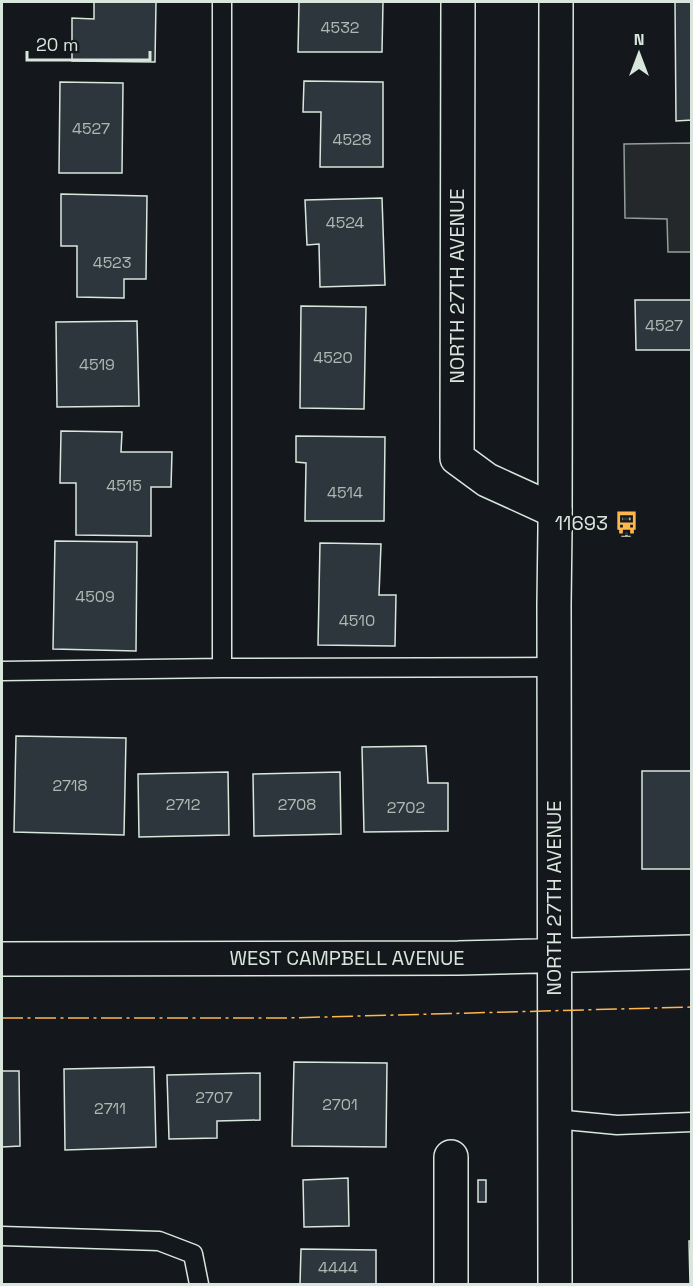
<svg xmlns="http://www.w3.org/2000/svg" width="693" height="1286" font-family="'Space Grotesk',sans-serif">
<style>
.parking{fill:#24282b;stroke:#939e99;stroke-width:1.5}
.building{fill:#2c363c;stroke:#d8e6dc;stroke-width:1.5}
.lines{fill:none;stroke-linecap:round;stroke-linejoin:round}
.lane-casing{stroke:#d8e6dc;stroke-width:21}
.street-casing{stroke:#d8e6dc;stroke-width:36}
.secondary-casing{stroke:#d8e6dc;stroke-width:36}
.lane{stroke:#14181c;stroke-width:18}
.street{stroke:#14181c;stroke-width:33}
.secondary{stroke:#14181c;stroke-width:33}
.power{stroke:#ffb74d;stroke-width:1.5;stroke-dasharray:21 4.5 3 4.5;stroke-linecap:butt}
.labels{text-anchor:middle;stroke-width:4.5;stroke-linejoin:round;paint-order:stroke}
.number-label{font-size:16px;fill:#adbab4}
.street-label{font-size:20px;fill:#d8e6dc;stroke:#14181c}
.poi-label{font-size:20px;fill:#d8e6dc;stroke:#14181c;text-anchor:end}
</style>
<rect width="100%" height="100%" fill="#14181c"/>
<!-- parking -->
<path class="parking" d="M691,143V252H668L667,219L625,218L624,144Z"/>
<!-- building -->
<path class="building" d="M94,2H156L155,62L72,61V18L94,19Z
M299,2H383L382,52H298Z
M675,2H692V120L676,121Z
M304,81L383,82V167H320L321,112H303Z
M60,82L123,83L122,173H59Z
M61,194L147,196L146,279H124V298L77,297V246H61Z
M382,198L385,285L320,287L319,244L307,245L305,200Z
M635,300H692V350H636Z
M301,306L366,307L364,409L300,408Z
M137,321L139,406L57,407L56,322Z
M61,431L122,432L121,452H172L171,487H151V536L76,535V483H60Z
M296,436L385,437L384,521H305L306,463L296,462Z
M622,515H630V536H622Z
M55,541L137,542L136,651L53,649Z
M320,543L381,544L379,595H396L395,646L318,645Z
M16,736L126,738L124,835L14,832Z
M426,746L428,783H448V831L364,832L362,747Z
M642,771H692V869H642Z
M228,772L229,835L139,837L138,774Z
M340,772L341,834L254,836L253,774Z
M294,1062L387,1063L386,1147L292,1146Z
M154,1067L156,1147L65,1150L64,1069Z
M2,1071H19L20,1146L2,1147Z
M260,1073V1120L217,1121V1138L169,1139L167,1075Z
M348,1178L349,1226L304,1227L303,1180Z
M478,1180H486V1202H478Z
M689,1241H692V1284H690Z
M301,1249L376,1250V1284H300Z"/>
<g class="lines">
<defs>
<path id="lane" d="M222,2V668
M2,671L222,668L554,667
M555,1119L617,1125L692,1122
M2,1236L159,1241L193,1254L199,1284"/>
<path id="street" d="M458,2L457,458L487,480L555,511
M451,1157V1284"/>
<path id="secondary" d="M2,959L458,958L692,952
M555,1284L554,604L555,529L556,2"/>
</defs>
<!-- lane casing -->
<use href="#lane" class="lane-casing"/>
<!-- street casing -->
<use href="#street" class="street-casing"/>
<!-- secondary casing -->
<use href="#secondary" class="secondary-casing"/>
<!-- lane -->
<use href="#lane" class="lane"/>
<!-- street -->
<use href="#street" class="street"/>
<!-- secondary -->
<use href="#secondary" class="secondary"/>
<!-- power -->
<path class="power" d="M2,1018H286L692,1007"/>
</g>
<!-- icons -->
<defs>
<symbol id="bus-bare" viewBox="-9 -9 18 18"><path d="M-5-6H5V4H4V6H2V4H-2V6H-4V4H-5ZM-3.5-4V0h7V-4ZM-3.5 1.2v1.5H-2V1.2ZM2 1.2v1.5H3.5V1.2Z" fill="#ffb74d" stroke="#14181c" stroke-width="2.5" paint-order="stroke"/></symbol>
</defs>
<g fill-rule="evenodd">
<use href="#bus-bare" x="610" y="506" width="33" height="33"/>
</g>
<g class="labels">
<!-- number labels -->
<g class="number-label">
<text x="340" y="33">4532</text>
<text x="91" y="134">4527</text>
<text x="352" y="145">4528</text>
<text x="345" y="228">4524</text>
<text x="112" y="268">4523</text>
<text x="664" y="331">4527</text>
<text x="333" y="363">4520</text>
<text x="97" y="370">4519</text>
<text x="124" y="491">4515</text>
<text x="345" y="498">4514</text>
<text x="95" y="602">4509</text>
<text x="357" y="626">4510</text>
<text x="70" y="791">2718</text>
<text x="183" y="810">2712</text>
<text x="297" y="810">2708</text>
<text x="406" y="813">2702</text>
<text x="214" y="1103">2707</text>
<text x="340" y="1110">2701</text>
<text x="110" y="1114">2711</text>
<text x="338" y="1273">4444</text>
</g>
<!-- street labels -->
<g class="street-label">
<text transform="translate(457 286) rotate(-90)" y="7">NORTH 27TH AVENUE</text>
<text transform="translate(554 898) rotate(-90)" y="7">NORTH 27TH AVENUE</text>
<text x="347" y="965">WEST CAMPBELL AVENUE</text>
</g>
<!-- poi labels -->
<g class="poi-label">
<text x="608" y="530">11693</text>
</g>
</g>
<!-- border -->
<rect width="693" height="1286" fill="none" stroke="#d8e6dc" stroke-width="6"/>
<!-- north arrow -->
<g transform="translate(639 54)" stroke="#14181c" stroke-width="4.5" paint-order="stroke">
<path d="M0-4.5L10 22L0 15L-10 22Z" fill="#d8e6dc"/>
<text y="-9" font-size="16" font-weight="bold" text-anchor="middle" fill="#d8e6dc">N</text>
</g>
<!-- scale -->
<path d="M27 51v9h123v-9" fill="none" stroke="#d8e6dc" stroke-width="3"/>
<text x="36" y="51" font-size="18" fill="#d8e6dc" stroke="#14181c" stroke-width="4.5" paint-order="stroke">20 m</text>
</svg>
